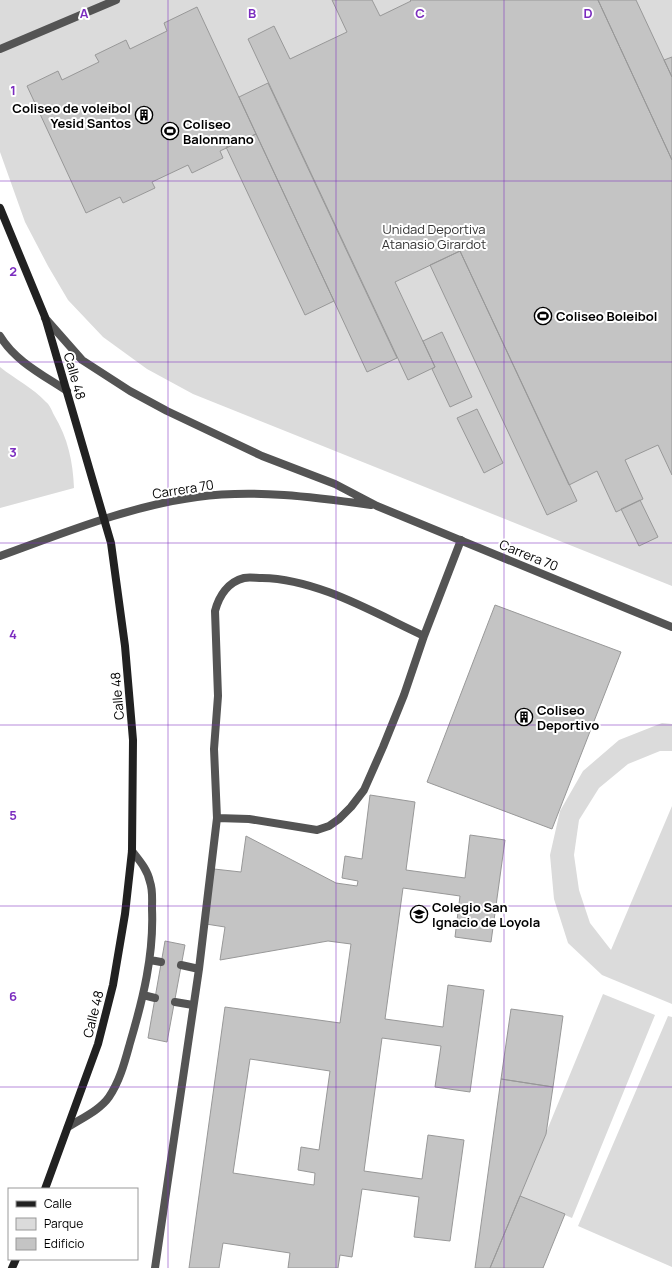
<svg xmlns="http://www.w3.org/2000/svg" width="672" height="1268" font-family="Manrope,sans-serif">
<style>
.green{fill:#dbdbdb}
.building{fill:#c4c4c4;stroke:#989898;fill-rule:evenodd}
.lines{fill:none;stroke-linecap:round;stroke-linejoin:round}
.service{stroke:#545454;stroke-width:8}
.pedestrian{stroke:#545454;stroke-width:8}
.tertiary{stroke:#545454;stroke-width:8}
.secondary{stroke:#212121;stroke-width:8}
.grid{fill:none;stroke:#7b2cbf;stroke-width:1;stroke-opacity:0.55}
.labels{text-anchor:middle;stroke-width:4;stroke-linejoin:round;paint-order:stroke}
.poi-label{font-size:13px;font-weight:bold;fill:#000;stroke:#fff;text-anchor:start}
.park-label{font-size:13px;fill:#323232;stroke:#fff}
.street-label{font-size:13px;fill:#000;stroke:#fff}
.grid-label{font-size:13px;text-anchor:middle;font-weight:bold;fill:#7b2cbf;stroke:#fff;stroke-width:4;stroke-linejoin:round;paint-order:stroke}
</style>
<rect width="100%" height="100%" fill="#fff"/>
<!-- green -->
<path class="green" d="M0,0H672V586L193,394L147,369L103,337L68,300L48,266L25,222L0,152Z
M0,367C15,379 33,388 46,402C50,405 52,411 54,415C68,438 73,462 74,488L0,508Z
M662,723L672,724V751H660L628,764L599,788L579,820L574,855L579,890L590,923L611,950L672,806V1004L602,975L568,943L554,899L550,855L560,811L583,771L619,740Z
M603,994L655,1015L572,1218L520,1196Z
M668,1016L672,1017V1267L578,1226Z"/>
<!-- building -->
<path class="building" d="M332,0H372L380,16L411,1L410,0H598L672,160V475L658,445L625,460L643,499L616,512L597,471L569,485L460,251L395,282L435,367L408,380L248,39L274,26L290,59L347,32Z
M598,0H636L672,77V160Z
M197,7L256,134L220,151L223,158L192,173L188,165L152,182L155,188L123,203L120,197L86,213L27,86L58,71L62,80L99,62L95,55L126,40L130,49L167,31L164,23Z
M672,57V77L664,60Z
M268,83L397,358L367,372L239,97Z
M256,134L334,301L305,315L226,147Z
M460,251L577,501L547,515L430,265Z
M442,332L472,397L450,407L432,369L435,367L423,341Z
M477,409L503,463L484,473L457,418Z
M640,500L658,537L639,546L621,509Z
M495,605L621,652L552,829L427,782Z
M370,795L415,802L406,870L465,878L470,835L505,840L491,942L455,937L460,896L403,888L385,1019L443,1027L448,985L484,990L470,1092L435,1087L441,1046L382,1038L364,1171L422,1179L428,1135L464,1140L450,1241L414,1237L419,1197L362,1189L352,1257L340,1255L338,1268H288L290,1253L223,1243L219,1268H189L225,1007L340,1023L351,944L328,941L220,960L225,927L206,924L214,869L241,872L246,836L336,883L357,886L358,881L342,878L345,856L362,859ZM250,1059L330,1071L319,1150L301,1147L298,1170L315,1173L314,1185L233,1173Z
M165,941L185,945L167,1042L148,1038Z
M511,1009L563,1016L553,1087L501,1079Z
M501,1079L553,1087L546,1134L490,1268H475Z
M520,1196L565,1214L543,1268H490Z"/>
<g class="lines">
<!-- service -->
<path class="service" d="M0,336C15,361 43,375 67,391
M217,818L249,819L317,830L329,826L339,819L351,807L364,790L383,747L404,695L424,636L461,540
M150,960L161,962
M181,965L199,969
M143,995L155,998
M175,1002L193,1005
M68,1127C82,1118 100,1110 109,1097C120,1081 125,1061 130,1043C143,999 154,955 152,909C152,900 153,890 150,882C148,870 139,860 132,851
M155,1268L199,969L217,818L214,749L218,696L215,611C219,596 228,582 244,578C249,577 256,578 262,578C318,579 374,613 424,636"/>
<!-- pedestrian -->
<path class="pedestrian" d="M0,49L116,0"/>
<!-- tertiary -->
<path class="tertiary" d="M45,318L82,360L130,391L167,411L262,456L335,484L377,506L672,627
M0,556C64,533 129,506 197,497C255,489 313,497 371,505"/>
<!-- secondary -->
<path class="secondary" d="M0,208L45,317L111,543L125,646L133,740L132,851L125,914L113,985L98,1044L45,1189
M12,1268L16,1259"/>
</g>
<!-- grid -->
<path class="grid" d="M168,0V1268M336,0V1268M504,0V1268M0,181H672M0,362H672M0,543H672M0,725H672M0,906H672M0,1087H672"/>
<!-- icons -->
<defs>
<symbol id="building-ring" viewBox="-11 -11 22 22"><circle r="9.5" fill="#fff" stroke="#000" stroke-width="1.5"/><path d="M-4-6H4V6H1V3H-1V6H-4ZM-2.5-4.3h1.7v1.8h-1.7ZM.8-4.3h1.7v1.8H.8ZM-2.5-1h1.7V.8h-1.7ZM.8-1h1.7V.8H.8Z" fill="#000"/></symbol>
<symbol id="stadium-ring" viewBox="-11 -11 22 22"><circle r="9.5" fill="#fff" stroke="#000" stroke-width="1.5"/><path d="M0-5a6.5 5 0 1 0 0 10a6.5 5 0 1 0 0-10ZM-3.5-1.8h7v3.6h-7Z" fill="#000"/></symbol>
<symbol id="school-ring" viewBox="-11 -11 22 22"><circle r="9.5" fill="#fff" stroke="#000" stroke-width="1.5"/><path d="M0-5L7-2L0 1L-7-2ZM-4 1L0 2.5L4 1V4Q0 6-4 4Z" fill="#000"/></symbol>
</defs>
<g fill-rule="evenodd">
<use href="#building-ring" x="134" y="105" width="20" height="20"/>
<use href="#stadium-ring" x="160" y="121" width="20" height="20"/>
<use href="#stadium-ring" x="533" y="306" width="20" height="20"/>
<use href="#building-ring" x="514" y="707" width="20" height="20"/>
<use href="#school-ring" x="409" y="904" width="20" height="20"/>
</g>
<g class="labels">
<!-- poi labels -->
<g class="poi-label">
<text x="131" y="113" text-anchor="end">Coliseo de voleibol<tspan x="131" dy="15">Yesid Santos</tspan></text>
<text x="183" y="129">Coliseo<tspan x="183" dy="15">Balonmano</tspan></text>
<text x="556" y="321">Coliseo Boleibol</text>
<text x="537" y="715">Coliseo<tspan x="537" dy="15">Deportivo</tspan></text>
<text x="432" y="912">Colegio San<tspan x="432" dy="15">Ignacio de Loyola</tspan></text>
</g>
<!-- park labels -->
<g class="park-label">
<text x="434" y="234">Unidad Deportiva<tspan x="434" dy="15">Atanasio Girardot</tspan></text>
</g>
<!-- street labels -->
<g class="street-label">
<text transform="translate(75 376) rotate(74)" y="5">Calle 48</text>
<text transform="translate(183 489) rotate(-9)" y="5">Carrera 70</text>
<text transform="translate(529 555) rotate(22)" y="5">Carrera 70</text>
<text transform="translate(117 696) rotate(-95)" y="5">Calle 48</text>
<text transform="translate(93 1014) rotate(-76)" y="5">Calle 48</text>
</g>
</g>
<g class="grid-label">
<text x="84" y="18">A</text>
<text x="252" y="18">B</text>
<text x="420" y="18">C</text>
<text x="588" y="18">D</text>
<text x="13" y="95">1</text>
<text x="13" y="276">2</text>
<text x="13" y="457">3</text>
<text x="13" y="639">4</text>
<text x="13" y="820">5</text>
<text x="13" y="1001">6</text>
</g>
<!-- legend -->
<rect x="8" y="1188" width="130" height="72" fill="#ffffff" stroke="#999999"/>
<rect x="16" y="1201" width="20" height="6" fill="#212121" stroke="#999999"/>
<text x="44" y="1208" font-size="12" fill="#000000">Calle</text>
<rect x="16" y="1218" width="20" height="12" fill="#dbdbdb" stroke="#999999"/>
<text x="44" y="1228" font-size="12" fill="#000000">Parque</text>
<rect x="16" y="1238" width="20" height="12" fill="#c4c4c4" stroke="#999999"/>
<text x="44" y="1248" font-size="12" fill="#000000">Edificio</text>
</svg>
